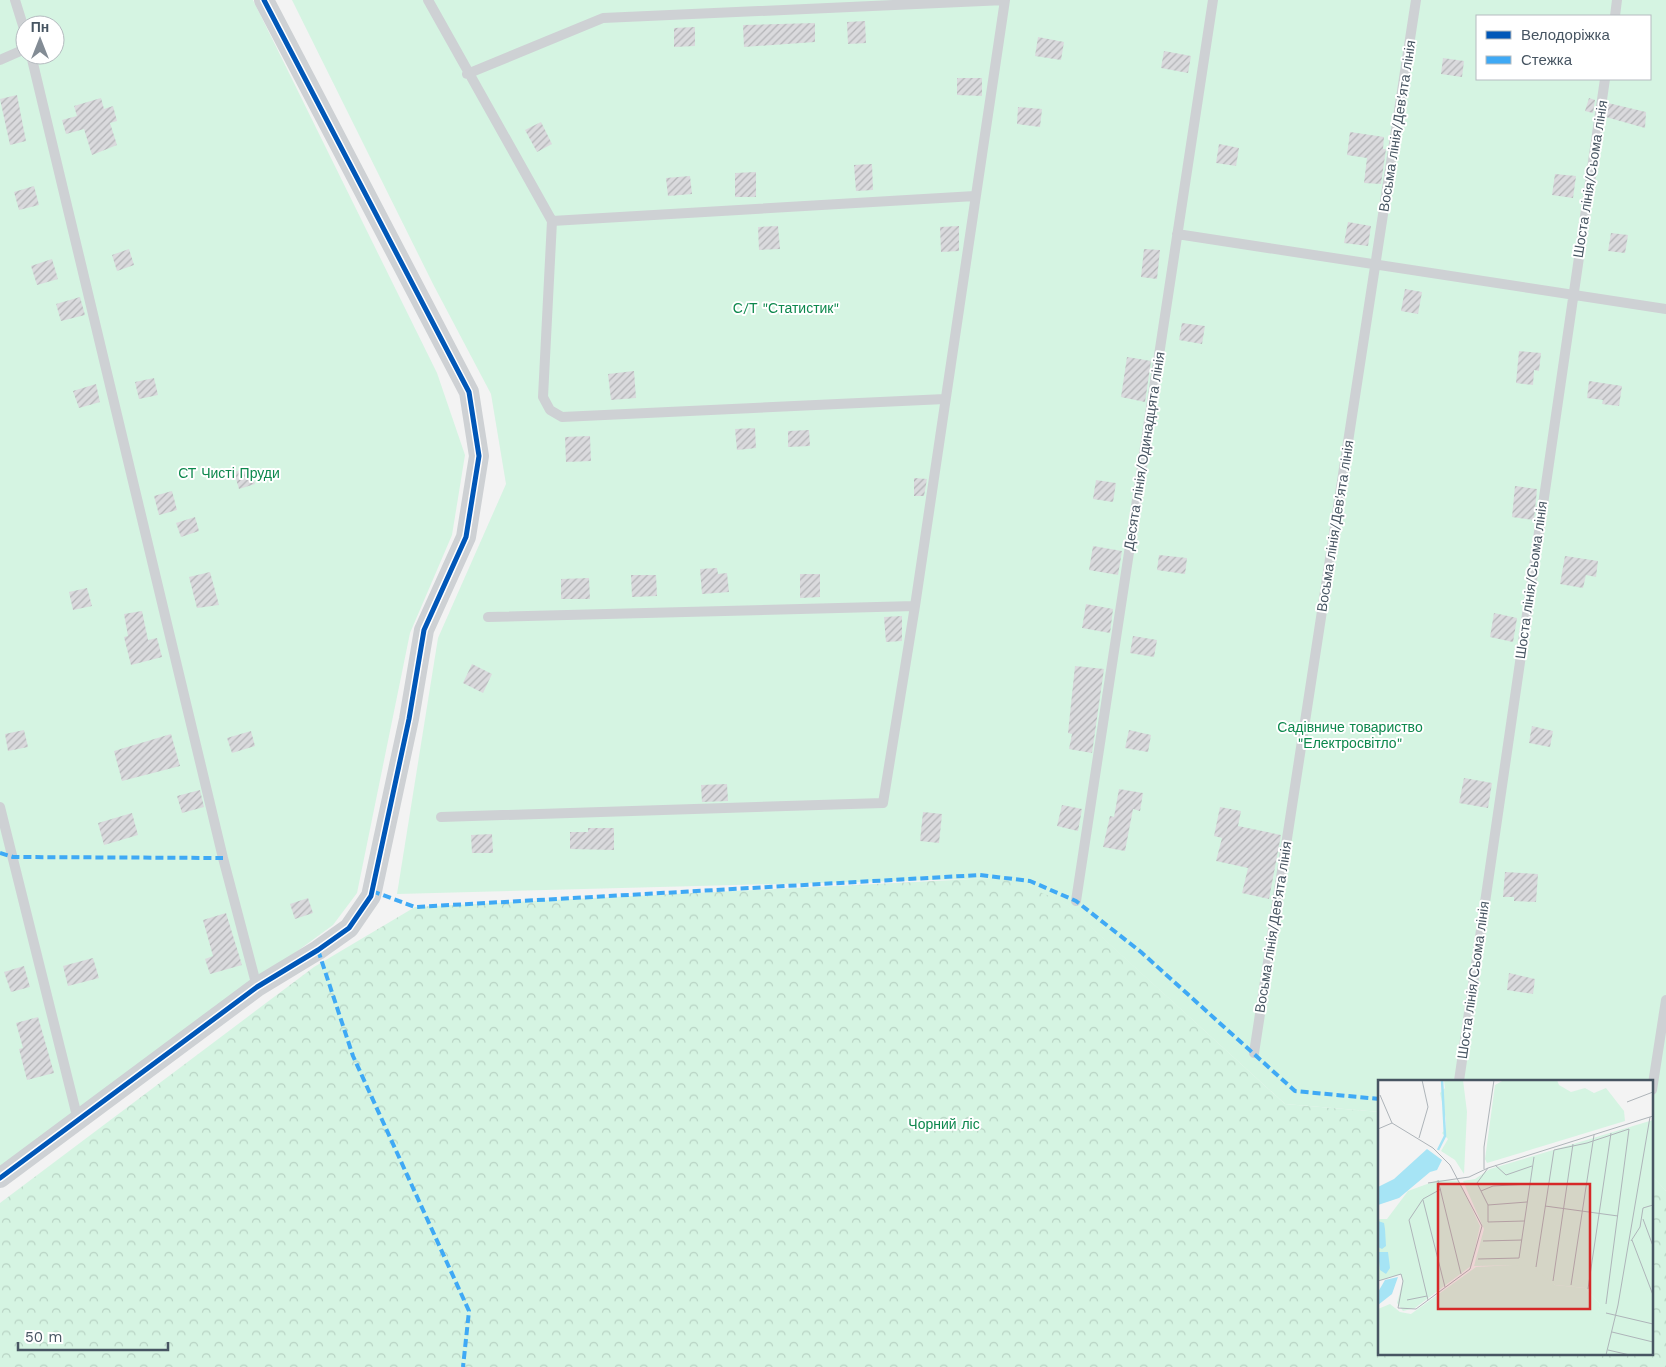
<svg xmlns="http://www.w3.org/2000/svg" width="1666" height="1367" font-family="'Work Sans',sans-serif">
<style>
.forest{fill:url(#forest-crowns)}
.garden{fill:#d5f4e2;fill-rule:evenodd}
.building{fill:url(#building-hatch)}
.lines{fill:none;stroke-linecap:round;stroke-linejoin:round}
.service{stroke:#ced1d4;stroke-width:10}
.minor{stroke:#ced1d4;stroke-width:20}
.quiet{stroke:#3fa9f5;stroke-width:4;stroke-dasharray:8 4;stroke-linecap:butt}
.cycleway-casing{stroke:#fff;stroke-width:8}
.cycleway{stroke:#0057b8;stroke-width:5}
.labels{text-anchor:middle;stroke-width:4;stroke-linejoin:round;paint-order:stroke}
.street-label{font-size:14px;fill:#475562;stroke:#fff}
.park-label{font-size:14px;fill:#0d884d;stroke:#fff}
.inset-river{fill:none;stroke:#a6e4f5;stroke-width:2.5}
.inset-road{fill:none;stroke:#aeb4b9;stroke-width:1}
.view{fill:#d62828;fill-opacity:0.15;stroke:#d62828;stroke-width:2.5}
.inset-edge{fill:none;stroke:#475562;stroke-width:2.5}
</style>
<defs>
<pattern id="forest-crowns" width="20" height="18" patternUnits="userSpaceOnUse" patternTransform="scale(1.25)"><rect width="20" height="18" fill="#d5f4e2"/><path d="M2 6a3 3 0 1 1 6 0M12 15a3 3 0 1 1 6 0" fill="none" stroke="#b8d3c4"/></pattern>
<pattern id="building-hatch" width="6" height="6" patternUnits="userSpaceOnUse" patternTransform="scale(1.25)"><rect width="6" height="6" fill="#dadadd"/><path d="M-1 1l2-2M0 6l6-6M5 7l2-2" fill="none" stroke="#b3b4b7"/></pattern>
</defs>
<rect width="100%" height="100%" fill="#f3f3f3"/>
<!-- forest -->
<path class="forest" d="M1035,876L1285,1104L1380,1112V1353H1652V1176L1666,1191V1367H0V1203L314,967L415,907Z"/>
<!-- garden -->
<path class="garden" d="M0,0H253L437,373L465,455L452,535L410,633L357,893L333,925L0,1168ZM25,25H55V55H25Z
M292,0H1666V1191L1652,1176V1081H1380V1112L1285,1104L1063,902L1007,878L397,894L438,638L506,484L491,394L433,284ZM1477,16H1650V79H1477Z"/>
<!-- building -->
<path class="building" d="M865,21L866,43L848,44L847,22Z
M815,23V42L744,47L743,25Z
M695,27V46L674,47V28Z
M1038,37L1064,42L1061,60L1035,56Z
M1164,51L1191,56L1188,73L1161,68Z
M1443,58L1464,61L1462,77L1441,74Z
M957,78H982V96L957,95Z
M17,95L26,141L10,145L0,99Z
M101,98L104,109L113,106L117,121L110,123L117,145L92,155L84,129L66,134L62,120L77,116L74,106Z
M1589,98L1595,100L1593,113L1585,111Z
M1608,103L1646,112L1645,128L1606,117Z
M1018,107L1042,109L1040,127L1017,124Z
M541,122L552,144L537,152L525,130Z
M1350,132L1384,137L1383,149H1386L1381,184L1364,183L1367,158L1347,155Z
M1219,144L1239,148L1236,166L1216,163Z
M872,164L873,190L856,191L854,165Z
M756,172V197H735V173Z
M1555,174L1576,176L1573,198L1552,195Z
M690,176L692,194L668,196L666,178Z
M34,186L39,205L19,210L14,192Z
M1348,222L1371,226L1368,246L1344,243Z
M778,226L780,249L759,250L758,227Z
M959,226V251L941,252L940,227Z
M1611,233L1628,235L1625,253L1608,251Z
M129,249L134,265L117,271L112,255Z
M1144,249L1160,250L1157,279L1141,277Z
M52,259L58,279L37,285L31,266Z
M1405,289L1422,292L1418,314L1401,311Z
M80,297L85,315L61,321L56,304Z
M1182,323L1205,326L1202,344L1179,340Z
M1519,351L1541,353L1539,371L1534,370L1533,385L1516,383Z
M1127,357L1151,361L1145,402L1121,397Z
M634,371L636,398L611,400L608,374Z
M154,378L158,395L139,399L135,382Z
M1589,381L1622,386L1619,406L1602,404L1603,400L1587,398Z
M96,384L100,402L79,408L73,391Z
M755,428L756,448L737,450L735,429Z
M809,430L810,446L788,447V431Z
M590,436L591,461L566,462L565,437Z
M250,467L255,484L239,489L234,472Z
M914,478L927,479L924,496H914Z
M1096,480L1116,483L1113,502L1093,499Z
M1515,486L1537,489L1534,520L1512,517Z
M172,491L177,510L159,515L154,496Z
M195,517L199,531L181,537L176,523Z
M1093,546L1122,551L1118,575L1089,570Z
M1159,555L1187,558L1185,574L1157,570Z
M1565,556L1598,561L1596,577L1586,575L1583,588L1560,584Z
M717,568L718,574L727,573L729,592L702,594L700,569Z
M210,572L219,605L197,608L189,577Z
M800,574H820V597L800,598Z
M631,575H656L657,596L632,597Z
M589,578L590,599H561V579Z
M87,588L92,606L73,610L69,592Z
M1086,604L1113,609L1110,633L1082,628Z
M142,611L148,640L157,638L162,657L131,665L124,637L128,636L124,614Z
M1494,613L1517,618L1513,642L1490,637Z
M902,616V641L886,642L884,617Z
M1133,636L1157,640L1154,657L1130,653Z
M472,664L492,674L483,693L463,683Z
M1075,666L1104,669L1092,753L1069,749L1072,734L1068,733Z
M1532,726L1553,731L1550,747L1529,743Z
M24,730L28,747L8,751L5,734Z
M1129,730L1151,735L1148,752L1125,748Z
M251,731L255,746L232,753L227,738Z
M171,734L180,766L122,781L114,751Z
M1464,778L1492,783L1488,808L1459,803Z
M727,784L728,801L702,802L701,785Z
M1119,789L1143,793L1140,811L1133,809L1125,851L1103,847L1110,816L1114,817Z
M200,790L204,807L182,813L177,796Z
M1062,805L1082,809L1078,831L1057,826Z
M1220,807L1241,811L1238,826L1281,835L1269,899L1242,893L1248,868L1216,861L1222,838L1214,836Z
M923,812L942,814L939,843L920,841Z
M132,813L138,835L104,845L98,823Z
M588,828H614V850L570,849V832H588Z
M492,834L493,853H472L471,835Z
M1505,872L1538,874L1536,902L1514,901V897H1503Z
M308,898L313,913L295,919L290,904Z
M226,913L242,965L210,974L205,959L213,956L203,920Z
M93,958L99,978L68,986L63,966Z
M24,966L30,987L11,992L4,972Z
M1509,973L1535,979L1533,994L1507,990Z
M38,1017L54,1073L27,1080L19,1049L23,1048L16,1023Z"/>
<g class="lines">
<!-- service -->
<path class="service" d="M15,0L25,32
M428,0L552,221L543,397L550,410L562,417L945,399
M1615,16L1617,0
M31,55L223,858L257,987
M0,60L25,49
M467,74L603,18L1005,0
M552,221L975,196
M1177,234L1666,309
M488,617L915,606
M0,807L78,1120
M441,817L883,803L915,606L1005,0
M1076,901L1213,0
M1254,1053L1416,0
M1459,1081L1605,79
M1652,1090L1666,1000"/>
<!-- minor -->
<path class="minor" d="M0,1178L257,987L318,950L349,928L371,896L409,719L424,630L466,537L479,456L469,392L264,0"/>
<!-- quiet -->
<path class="quiet" d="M0,853L13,857L223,858
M372,891L415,907L980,875L1030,881L1076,901L1141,952L1295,1091L1380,1099
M318,950L353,1056L469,1311L463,1367"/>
<defs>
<path id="cycleway" d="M0,1178L257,987L318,950L349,928L371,896L409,719L424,630L466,537L479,456L469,392L264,0"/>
</defs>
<!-- cycleway casing -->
<use href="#cycleway" class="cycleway-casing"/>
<!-- cycleway -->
<use href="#cycleway" class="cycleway"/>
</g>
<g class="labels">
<!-- street labels -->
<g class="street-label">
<text transform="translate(1397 126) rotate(-81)" y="5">Восьма лінія/Дев'ята лінія</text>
<text transform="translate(1590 179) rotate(-81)" y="5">Шоста лінія/Сьома лінія</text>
<text transform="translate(1144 451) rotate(-81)" y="5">Десята лінія/Одинадцята лінія</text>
<text transform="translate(1335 526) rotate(-81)" y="5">Восьма лінія/Дев'ята лінія</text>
<text transform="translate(1531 580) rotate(-82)" y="5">Шоста лінія/Сьома лінія</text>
<text transform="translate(1273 927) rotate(-81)" y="5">Восьма лінія/Дев'ята лінія</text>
<text transform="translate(1473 980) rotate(-82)" y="5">Шоста лінія/Сьома лінія</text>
</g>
<!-- park labels -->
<g class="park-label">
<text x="786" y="313">С/Т "Статистик"</text>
<text x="229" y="478">СТ Чисті Пруди</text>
<text x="1350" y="732">Садівниче товариство<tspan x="1350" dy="16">"Електросвітло"</tspan></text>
<text x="944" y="1129">Чорний ліс</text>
</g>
</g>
<!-- overview -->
<g transform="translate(1378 1080)">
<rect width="275" height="275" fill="#f3f3f3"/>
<path d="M66,0H85L89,32L86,94L77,80L63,71L70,59L64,53L68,49V39L62,13L67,8ZM126,0H179L181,5L193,12L207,8L216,13L228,8L246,31L247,41L109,83L107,79L117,5ZM155,184L177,205L207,208L222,224L209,275H0V229L12,224L22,232L33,234L98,187Z" fill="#d5f4e2"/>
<path d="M275,40V275H206L222,224L207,208L177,205L152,185L96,186L106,149L85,101L97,99L112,89ZM60,100L81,101L102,146L93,186L37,228L25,231L19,223L25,201L23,194L0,201V139H9L30,111Z" fill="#d5f4e2"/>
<path d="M49,69L64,80L59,90L52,92L21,118L0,125V107L16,99ZM0,141L6,143L7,149L8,166L4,169L0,167ZM0,172H10L12,188L8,194L2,190ZM20,197L14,214L0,225V212L7,200Z" fill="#a6e4f5"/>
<path class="inset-river" d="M60,70L67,56L64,0"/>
<path class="inset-road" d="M249,22L275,12M0,49L14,43M41,58L50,27L44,0M117,85L128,95L154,86M110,88L99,103L110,125V142L146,141M106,89V67L116,0M60,100L83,194M50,103L91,97L110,88L275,36M103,111L115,106L152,104M45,120L67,207M110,125L149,122M167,126L240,136M265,139L275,166M254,160L275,215M105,161L144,160M253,161L262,147L265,128L275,125M100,179L141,178L156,77M158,187L176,70L209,63L251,49L228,224M0,201L23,194L25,201L20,228L38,229L92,189L104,146L72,85L55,68L14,43L2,15M175,201L195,64M193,205L216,55M210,209L233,53M29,220L49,216M50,220L31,140L45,119L63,109M228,233L275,244M234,252L275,262M230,270L252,275M228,275L240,225L272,37"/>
<path class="view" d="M60,104H212V229H60Z"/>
<rect width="275" height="275" class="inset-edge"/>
</g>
<!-- legend -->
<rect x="1476" y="15" width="175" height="65" fill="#ffffff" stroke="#b5bbc0"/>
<rect x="1486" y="31" width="25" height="8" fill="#0057b8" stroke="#b5bbc0"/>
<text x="1521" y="40" font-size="15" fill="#475562">Велодоріжка</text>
<rect x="1486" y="56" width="25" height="8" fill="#3fa9f5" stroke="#b5bbc0"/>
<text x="1521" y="65" font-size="15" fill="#475562">Стежка</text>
<!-- north arrow -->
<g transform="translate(40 40)"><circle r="24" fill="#ffffff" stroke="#b5bbc0"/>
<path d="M0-4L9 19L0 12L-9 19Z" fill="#838c95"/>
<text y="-8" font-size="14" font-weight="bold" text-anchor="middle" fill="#475562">Пн</text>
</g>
<!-- scale -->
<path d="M18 1342v8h150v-8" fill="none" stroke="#475562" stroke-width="2.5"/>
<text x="25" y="1342" font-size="15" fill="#475562" stroke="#ffffff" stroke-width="4" paint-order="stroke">50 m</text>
</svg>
